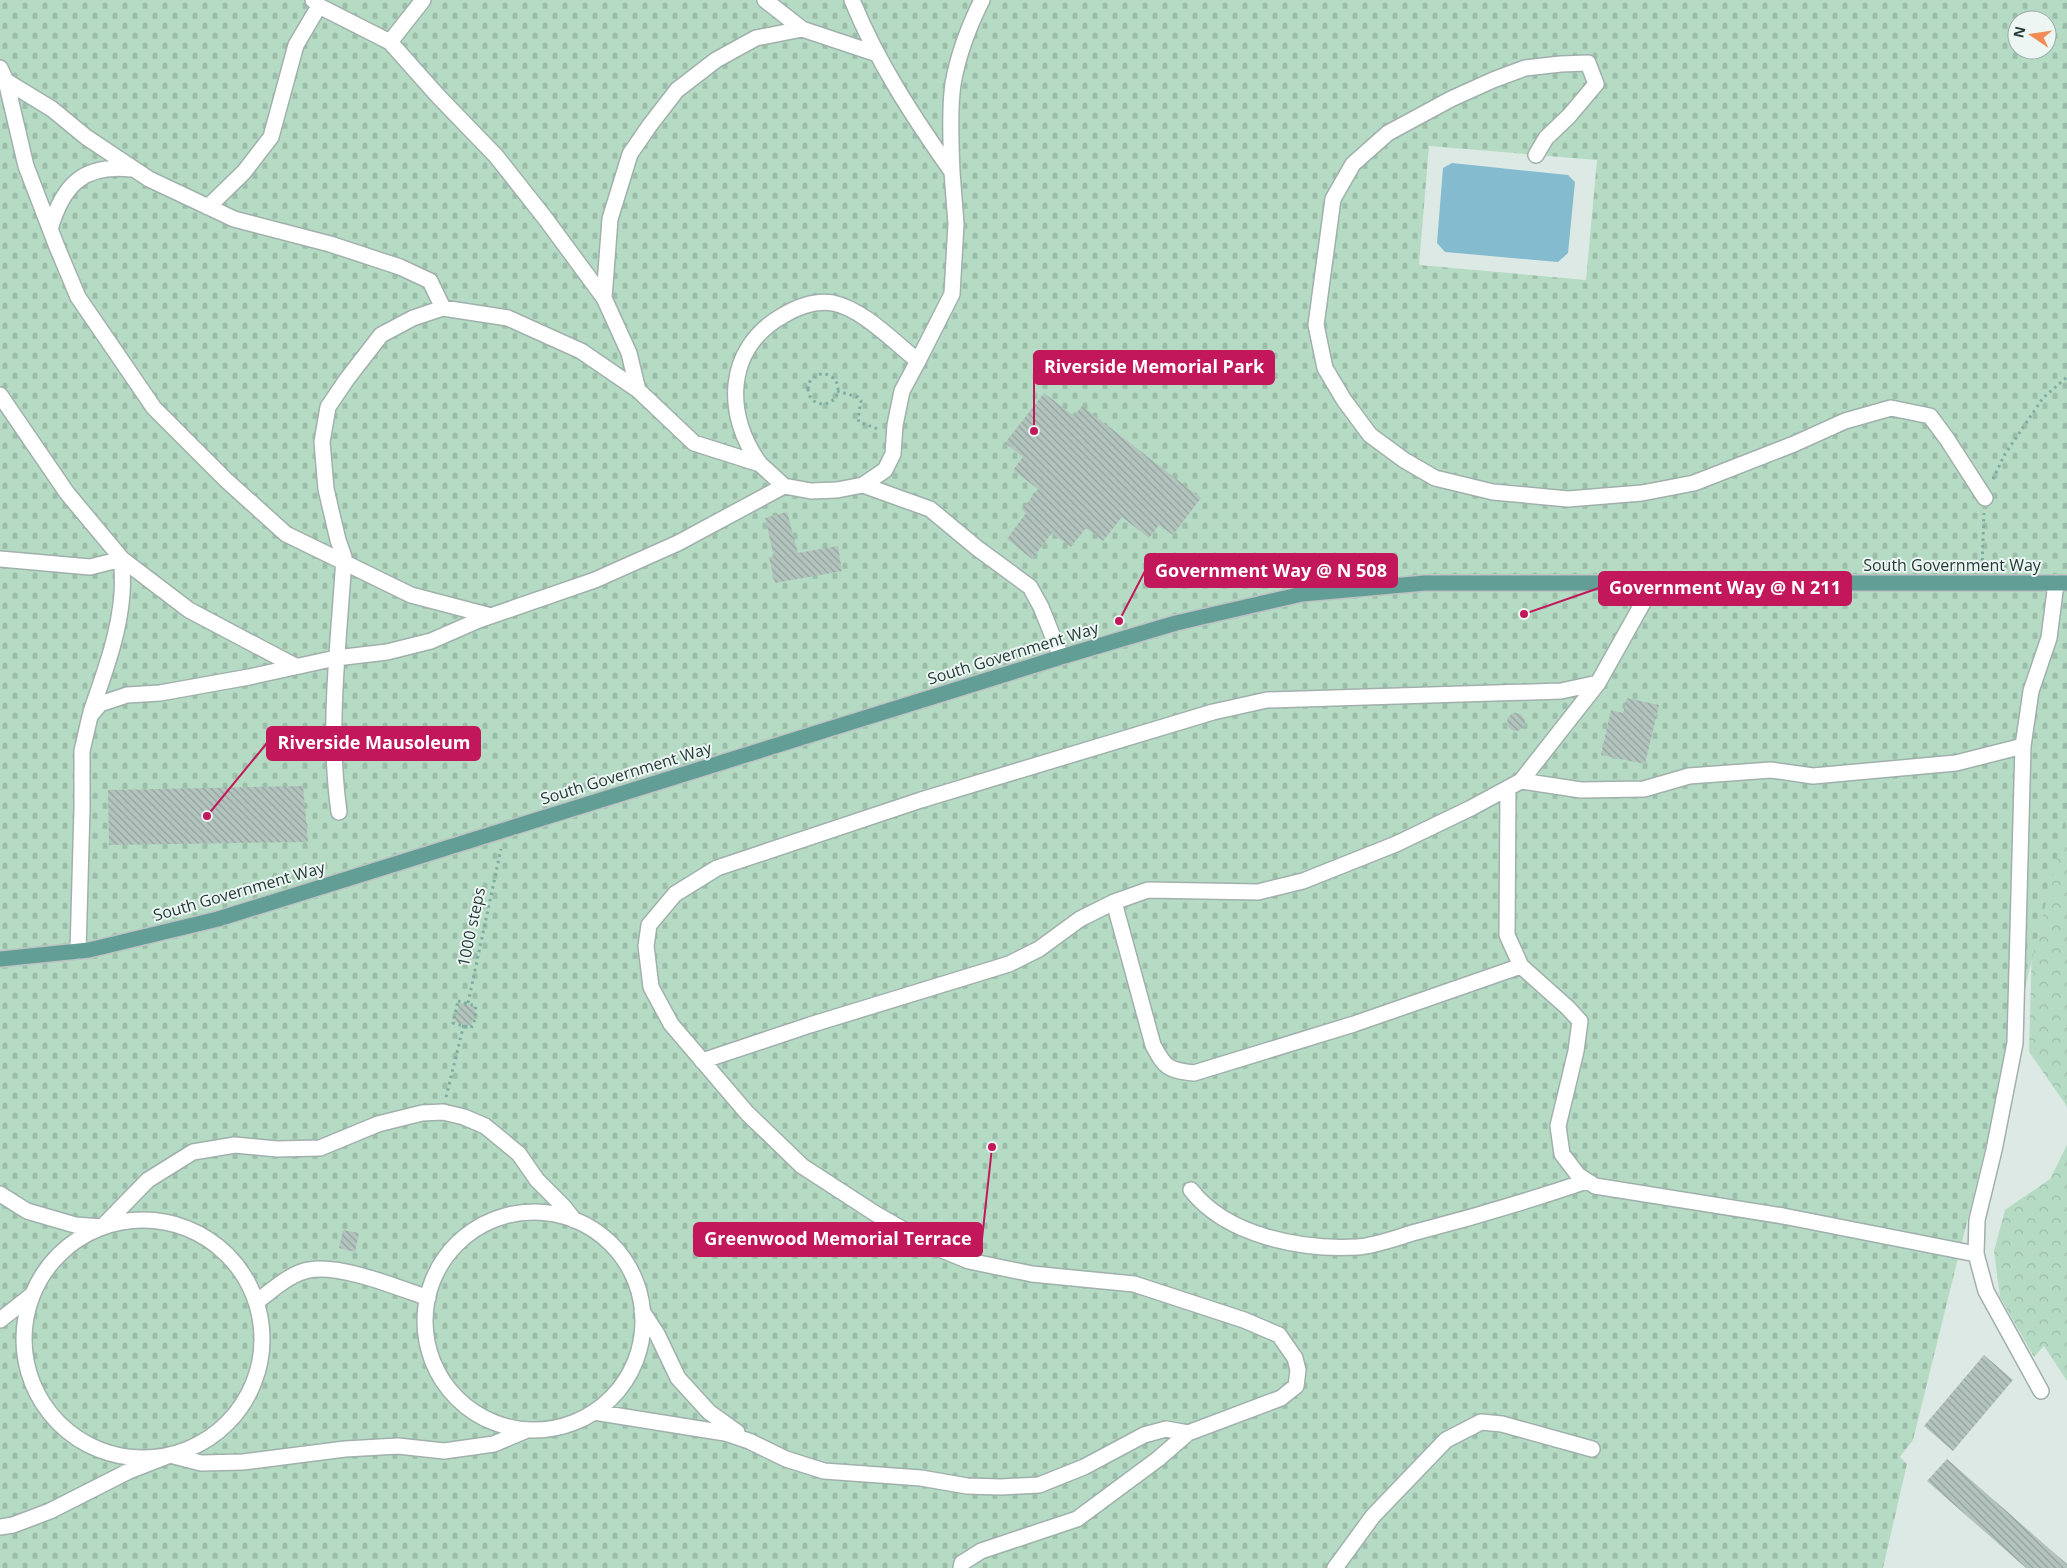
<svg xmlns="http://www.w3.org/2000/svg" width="2067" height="1568" font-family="'Open Sans',sans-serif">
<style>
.forest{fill:url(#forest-crowns)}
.cemetery{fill:url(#cemetery-stones);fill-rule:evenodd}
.water{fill:#85bbcf}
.building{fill:url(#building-back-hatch)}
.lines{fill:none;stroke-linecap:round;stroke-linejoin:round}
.minor-casing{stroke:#a0b0ac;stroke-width:18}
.major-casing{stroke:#bcc3c2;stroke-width:18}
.path{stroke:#7eaca3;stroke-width:3;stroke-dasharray:2.5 4;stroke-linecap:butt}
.minor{stroke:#fff;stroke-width:15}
.major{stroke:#629e96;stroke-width:15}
.labels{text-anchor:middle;stroke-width:4;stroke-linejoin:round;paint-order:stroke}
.street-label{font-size:16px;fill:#1f3834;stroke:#edf6f3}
.leader{fill:none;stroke:#c2185b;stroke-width:2}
.callout-dot{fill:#c2185b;stroke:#edf6f3;stroke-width:2}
.callout{fill:#c2185b;stroke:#c2185b;stroke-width:2}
.callout-label{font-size:18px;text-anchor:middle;font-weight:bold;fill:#fff}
</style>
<defs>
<pattern id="forest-crowns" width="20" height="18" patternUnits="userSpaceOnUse" patternTransform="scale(1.25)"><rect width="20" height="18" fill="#b6dbc4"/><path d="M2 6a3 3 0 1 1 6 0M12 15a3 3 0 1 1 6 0" fill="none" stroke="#9cbda9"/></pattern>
<pattern id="cemetery-stones" width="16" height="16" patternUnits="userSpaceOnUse" patternTransform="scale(1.25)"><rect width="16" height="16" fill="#b6dbc4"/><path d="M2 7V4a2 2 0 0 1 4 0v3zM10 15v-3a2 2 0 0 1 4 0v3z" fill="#9cbda9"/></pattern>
<pattern id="building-back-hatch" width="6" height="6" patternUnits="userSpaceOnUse" patternTransform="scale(1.25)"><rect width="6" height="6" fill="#b3c4be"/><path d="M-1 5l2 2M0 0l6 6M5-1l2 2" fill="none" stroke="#91a09b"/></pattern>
</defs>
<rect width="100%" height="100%" fill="#dde9e5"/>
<!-- forest -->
<path class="forest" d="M2067,604V1109L2066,1105L2029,1052L2038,722Z
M2067,1145V1381L2044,1346L2034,1357L2000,1297L1994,1251L2005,1210L2050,1179Z"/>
<!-- cemetery -->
<path class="cemetery" d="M0,0H2067V818L1913,1440L1900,1457L1907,1464L1883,1568H0ZM2017,20H2047V50H2017ZM1429,146L1597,160L1586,280L1419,265Z"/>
<!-- water -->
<path class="water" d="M1452,163L1568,175L1575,182L1568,253L1558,262L1445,252L1437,243L1443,168Z"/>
<!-- building -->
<path class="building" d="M1044,393L1074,416L1082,406L1201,498L1173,535L1159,525L1149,538L1122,517L1103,541L1086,528L1071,547L1052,533L1032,559L1007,539L1026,513L1022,510L1038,489L1013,470L1023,457L1005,443Z
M787,512L798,553L838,546L842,571L775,583L769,557H774L765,518Z
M1627,698L1659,705L1645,764L1601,755L1611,710L1623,713Z
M1507 722a9 9 0 1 1 18 0a9 9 0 1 1-18 0Z
M303,786L308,842L109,845L108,790Z
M459,1003L476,1007L471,1026L455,1022Z
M343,1230L359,1233L355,1252L339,1248Z
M1984,1355L2013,1380L1953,1451L1924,1426Z
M1947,1459L2067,1564V1568H2026L1927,1481Z"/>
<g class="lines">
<defs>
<path id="minor" d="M313,0L319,6L390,42L423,0
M765,0L802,29L877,54
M852,0C877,62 914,118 952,172C951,145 949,110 953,84C958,55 969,26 982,0
M390,42L438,96L496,156L545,218L604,298L629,353L638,390
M0,68L6,81L26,166L57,247L78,297L154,408L226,480L286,534L411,595L491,616
M6,81L52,109L86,137L149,179L234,219L330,244L400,267L430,281L443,308
M1536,155L1546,138L1569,116L1596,84L1588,63L1561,64L1525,68L1493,80L1451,99L1388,133L1353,164L1333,199L1316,325L1325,368L1344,400L1370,435L1404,460L1435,478L1493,492L1568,499L1642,493L1694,483L1794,444L1845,421L1891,408L1930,416L1947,439L1985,498
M208,207L244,172L271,137L296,45L319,6
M50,229C63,185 83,164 131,169
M604,298L610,219L630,154L650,125L677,90L716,60L756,38L802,29
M918,361L952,294L956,224L952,172
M0,395L67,493L122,559L189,610L295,666
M863,485L930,509L977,548L1030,587L1041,607L1061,657
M0,559L90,567L122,559C122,571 123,583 122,594C119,635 104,674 91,712
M1654,583L1598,683L1521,781L1581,790L1644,789L1689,776L1771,770L1813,776L1956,763L2023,746
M1508,788L1507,935L1521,966L1568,1008L1580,1021L1576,1051L1558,1126L1562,1154L1578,1175L1595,1186L1783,1216L1976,1254
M339,812C327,727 339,642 344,557L338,540L326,489L322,442L328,407L347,379L381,335L413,318L443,308L508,318L581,351L638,390L694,443L760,464L784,486L811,491L837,490L863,485L885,470L893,454L895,425L902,391L918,361C894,342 863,309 833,303C815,300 797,307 782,316C725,349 724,415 760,464
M1114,902L1153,1045C1165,1068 1168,1070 1194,1073L1354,1024L1521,966
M78,951L82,809V751L90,716L100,704L127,695L160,693L249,677L336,658L387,652L431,641L479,620L595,580L678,543L784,486
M702,1061L810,1025L1009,964L1039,949L1080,919L1114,902L1148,890L1258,892L1303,881L1396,844L1471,808L1521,781
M1191,1190C1227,1236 1301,1250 1357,1247C1376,1246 1398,1237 1416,1232C1474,1217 1531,1200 1587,1181
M0,1194L27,1211L75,1225L102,1227L148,1180L193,1152L235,1145L277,1149L320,1148L378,1124L422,1113L443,1112L464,1117L485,1126L519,1154L537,1180L563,1206L574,1220
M425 1321a109 109 0 1 1 218 0a109 109 0 1 1-218 0Z
M24 1339a119 119 0 1 1 238 0a119 119 0 1 1-238 0Z
M256,1302C272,1291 290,1273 309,1270C341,1264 396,1287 428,1298
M642,1311L657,1334L678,1378L709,1412L737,1432
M0,1320L32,1295
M2041,1391L1986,1291L1976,1254L1977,1220L1994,1150L2015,1043L2023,746L2031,691L2049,638L2056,583
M594,1412L725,1433L749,1441L786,1459L824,1471L921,1478L967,1486L1001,1487L1039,1485L1084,1467L1144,1435L1166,1429L1188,1433L1281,1398L1296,1386L1298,1370L1295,1358L1279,1335L1244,1320L1134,1284L1032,1274L969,1261L932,1246L876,1214L802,1166L747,1113L671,1024L651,987L646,946L649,925L675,894L717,868L921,800L1213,712L1267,700L1561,691L1598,683
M0,1527L13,1525L50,1511L129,1471L170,1455L201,1463L243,1462L345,1449L398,1446L444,1451L494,1444L527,1430
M961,1568L962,1563L981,1551L1077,1519L1158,1459L1188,1433
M1335,1568L1373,1516L1446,1440L1481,1422L1502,1424L1592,1449"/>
<path id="major" d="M0,959L89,950L218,919L1061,657L1176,623L1302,594L1425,583H2067"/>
</defs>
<!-- minor casing -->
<use href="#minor" class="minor-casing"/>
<!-- major casing -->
<use href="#major" class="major-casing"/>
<!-- path -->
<path class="path" d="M808 389a15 15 0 1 1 30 0a15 15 0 1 1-30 0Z
M837,391L858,397L861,401L858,419L859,422L878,429
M1993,479L2005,454L2043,398L2067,377
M1982,567L1984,513
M458,1001L476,1006L474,1023L471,1028L453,1023Z
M468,1003L501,849
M446,1097L464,1024"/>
<!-- minor -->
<use href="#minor" class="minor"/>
<!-- major -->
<use href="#major" class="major"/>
</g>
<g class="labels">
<!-- street labels -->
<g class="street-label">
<text x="1952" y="571">South Government Way</text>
<text transform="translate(1013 653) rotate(-17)" y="6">South Government Way</text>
<text transform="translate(626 773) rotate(-17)" y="6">South Government Way</text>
<text transform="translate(239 891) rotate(-16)" y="6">South Government Way</text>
<text transform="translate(471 927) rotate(-78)" y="6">1000 steps</text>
</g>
</g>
<!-- callouts -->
<path class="leader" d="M1034 431L1034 367M1119 621L1145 571M1524 614L1599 588M207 816L267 743M992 1147L982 1239"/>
<g class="callout-dot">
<circle cx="1034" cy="431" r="5"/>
<circle cx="1119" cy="621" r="5"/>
<circle cx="1524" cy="614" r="5"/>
<circle cx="207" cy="816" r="5"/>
<circle cx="992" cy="1147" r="5"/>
</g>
<g class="callout">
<rect x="1034" y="351" width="240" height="33" rx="5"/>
<rect x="1145" y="554" width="252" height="33" rx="5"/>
<rect x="1599" y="572" width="252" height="33" rx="5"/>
<rect x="267" y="727" width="213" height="33" rx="5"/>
<rect x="694" y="1223" width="288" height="33" rx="5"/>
</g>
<g class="callout-label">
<text x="1154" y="373">Riverside Memorial Park</text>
<text x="1271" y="577">Government Way @ N 508</text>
<text x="1725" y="594">Government Way @ N 211</text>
<text x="374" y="749">Riverside Mausoleum</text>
<text x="838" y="1245">Greenwood Memorial Terrace</text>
</g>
<!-- north arrow -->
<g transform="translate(2032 35) rotate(283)"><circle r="24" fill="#edf6f3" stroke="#9baaa7"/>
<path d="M0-4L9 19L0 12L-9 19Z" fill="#f08c54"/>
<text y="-8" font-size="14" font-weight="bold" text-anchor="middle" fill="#1f3834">N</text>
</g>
</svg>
